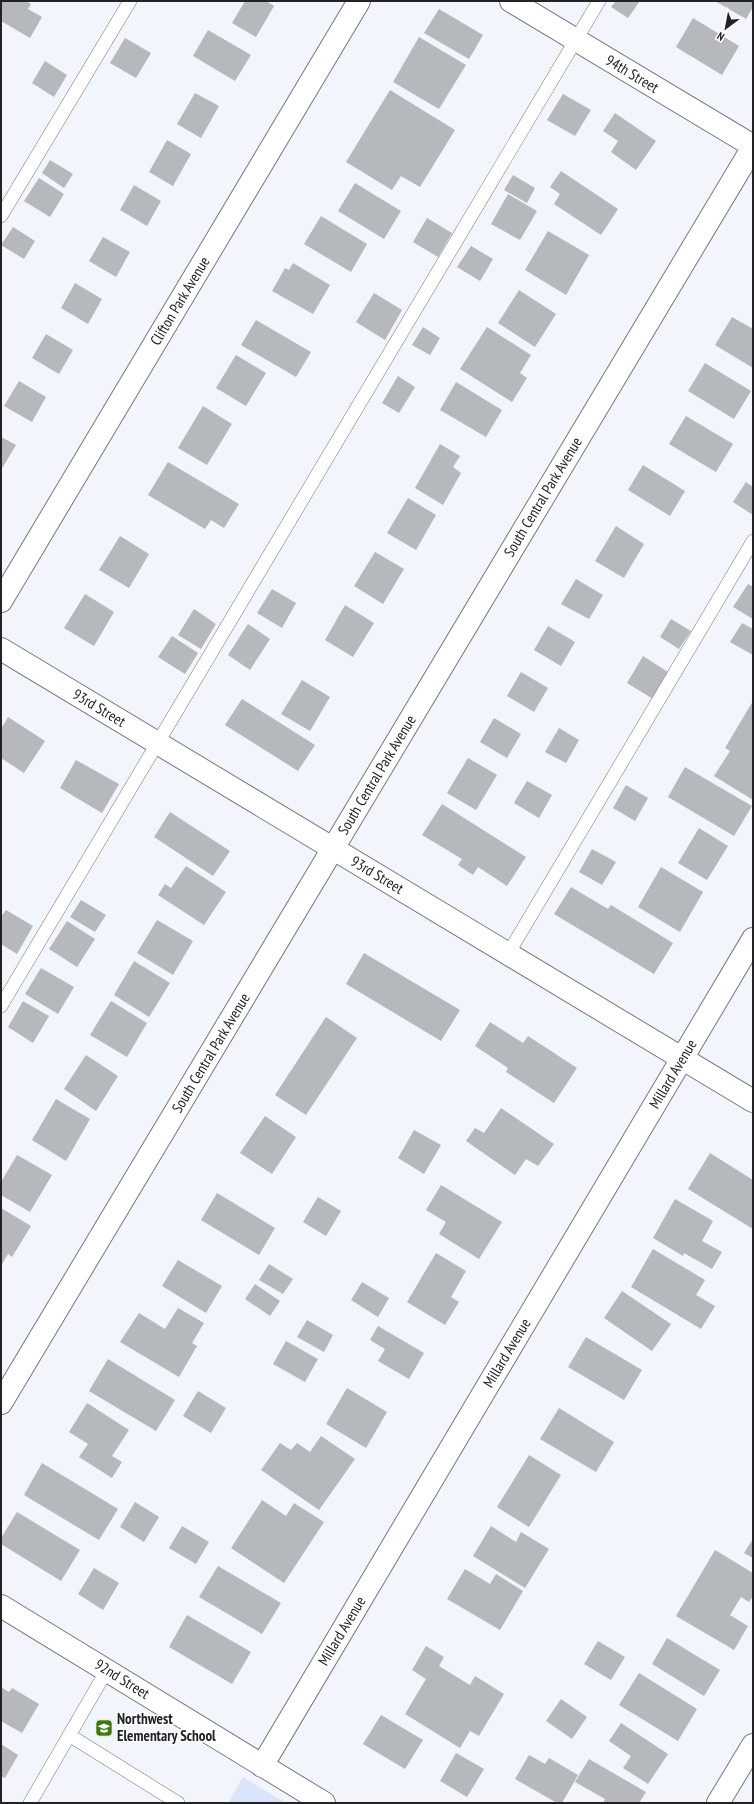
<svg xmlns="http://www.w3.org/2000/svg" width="754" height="1804" font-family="'PT Sans Narrow',sans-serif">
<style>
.green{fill:#dae5fc}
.building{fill:#b5b8bd}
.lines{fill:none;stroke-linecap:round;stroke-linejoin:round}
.service-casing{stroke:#77797e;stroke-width:14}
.minor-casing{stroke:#77797e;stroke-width:24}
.service{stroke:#fff;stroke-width:13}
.minor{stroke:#fff;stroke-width:22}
.labels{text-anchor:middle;stroke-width:3;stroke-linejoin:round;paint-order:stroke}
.street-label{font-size:15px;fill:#222325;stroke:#fff}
.poi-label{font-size:15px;font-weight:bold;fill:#222325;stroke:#fff;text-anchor:start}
</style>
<rect width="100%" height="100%" fill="#f2f5fb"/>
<!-- green -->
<path class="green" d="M243,1777L286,1803H228Z"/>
<!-- building -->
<path class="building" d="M1,1H26L31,4L28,9L42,17L30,38L1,21Z
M245,1H266L274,6L256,37L232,23Z
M616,1H640L628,18L611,7Z
M715,1H753V7L746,19Z
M439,9L483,35L469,59L424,33Z
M693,18L739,46L722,75L676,47Z
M208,30L251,55L235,81L193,56Z
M419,37L466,65L439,109L393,82Z
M125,38L151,53L136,78L110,63Z
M45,61L67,75L54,97L32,83Z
M390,90L455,130L420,187L401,176L392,190L346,162Z
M195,93L219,106L201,138L177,124Z
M563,94L591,110L575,136L547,120Z
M615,113L656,141L636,170L611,152L618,141L603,131Z
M167,140L191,154L173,186L149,172Z
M50,160L73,174L64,188L42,173Z
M561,171L618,209L601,235L554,204L560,194L550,187Z
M513,175L535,188L527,203L504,190Z
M39,178L64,194L50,217L24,201Z
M355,183L401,211L384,239L338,211Z
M134,185L161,201L147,226L120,210Z
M508,194L537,211L520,240L491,224Z
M321,216L367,244L351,272L304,244Z
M427,218L452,233L438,257L413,242Z
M13,227L35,241L24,259L1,245Z
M548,231L589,255L566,295L525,270Z
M103,237L130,252L116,277L89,261Z
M471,246L493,259L480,281L457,267Z
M293,263L330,285L313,314L272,291L285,268L289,270Z
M75,283L102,299L88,324L61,308Z
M519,290L556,314L535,347L498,323Z
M374,293L402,310L385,340L356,322Z
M732,317L753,329V368L715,345Z
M256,320L311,352L296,377L241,345Z
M423,327L440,338L430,355L412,345Z
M487,327L531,355L520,373L527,378L512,402L460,369Z
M46,334L73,350L59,374L32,358Z
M236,355L266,373L246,406L216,388Z
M705,363L751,391L734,419L688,391Z
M398,376L415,387L399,413L382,403Z
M19,381L46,397L32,422L4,406Z
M456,382L502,410L486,437L440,410Z
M203,406L232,424L207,465L178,448Z
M686,416L733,444L716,472L669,444Z
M1,437L16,445L1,470Z
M440,444L460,456L453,467L461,473L443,505L415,488Z
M168,462L239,504L224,528L211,520L205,529L148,495Z
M643,465L685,491L670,516L628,490Z
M746,482L753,487V515L733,502Z
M408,498L436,515L416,550L387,533Z
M616,526L644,544L624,578L595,561Z
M120,536L149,554L129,588L99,570Z
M375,552L404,569L383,604L354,586Z
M576,579L603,595L589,619L561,604Z
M748,584L753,587V619L733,607Z
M272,589L296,603L282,628L257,613Z
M85,594L114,612L94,646L64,628Z
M345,605L374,623L353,657L325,640Z
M194,609L216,624L201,649L178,635Z
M671,619L691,631L679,649L660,637Z
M742,623L753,629V655L730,642Z
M248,624L270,639L250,670L228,655Z
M548,626L575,642L561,666L534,650Z
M172,636L198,653L185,674L158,657Z
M643,656L668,672L653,699L627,683Z
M521,672L548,688L534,712L507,696Z
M302,680L330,697L310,731L281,714Z
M242,699L315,745L298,771L225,725Z
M753,701V800L714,776L730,751L725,748Z
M8,717L45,741L24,773L1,758V729Z
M494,718L521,734L507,758L480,742Z
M559,728L579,740L566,763L545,752Z
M468,758L497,775L476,810L447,793Z
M76,760L119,784L102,813L60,788Z
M685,767L752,806L734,836L668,797Z
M527,781L552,795L539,818L514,803Z
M626,785L648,798L635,821L613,808Z
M442,804L526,857L507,886L478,867L473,875L458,865L462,859L422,835Z
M170,812L230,851L213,876L154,837Z
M699,828L728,846L707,880L678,863Z
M592,849L616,862L602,885L579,872Z
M186,866L226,892L204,925L158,895L165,884L171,888Z
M661,867L703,892L680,932L638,907Z
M571,887L608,909L611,905L673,943L654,974L554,914Z
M81,900L106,915L95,932L70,917Z
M6,910L33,926L17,954L1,944V917Z
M157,920L193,941L173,975L137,953Z
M67,921L95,939L77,967L49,949Z
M364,953L460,1010L441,1041L346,984Z
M134,961L170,983L149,1017L114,995Z
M41,968L74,987L58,1014L25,994Z
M23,1001L49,1016L33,1043L8,1027Z
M111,1001L147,1023L127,1057L90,1035Z
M326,1017L357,1038L306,1115L275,1095Z
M490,1022L523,1043L528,1036L577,1068L554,1103L506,1072L508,1068L475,1046Z
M86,1055L118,1076L96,1111L64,1089Z
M56,1099L90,1119L66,1161L32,1140Z
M501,1108L554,1144L538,1166L526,1159L515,1175L466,1141L475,1128L484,1133Z
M265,1116L296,1137L272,1174L240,1153Z
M414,1130L441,1145L424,1174L398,1158Z
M710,1153L753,1180V1229L688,1189Z
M17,1155L52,1175L30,1212L1,1195V1182Z
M441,1185L502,1222L479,1259L439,1234L446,1222L426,1210Z
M217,1193L275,1228L259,1255L201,1220Z
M318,1197L341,1211L326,1236L303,1222Z
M675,1199L713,1221L702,1241L722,1252L712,1269L684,1253L683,1256L653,1238Z
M1,1208L31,1226L12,1257L8,1254L1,1266Z
M653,1249L705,1280L696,1295L715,1306L701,1329L631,1287Z
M436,1253L466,1271L451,1297L459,1302L445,1325L407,1302Z
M178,1260L222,1286L206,1313L162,1286Z
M269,1264L293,1279L283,1294L259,1280Z
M362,1282L389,1298L378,1317L351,1300Z
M255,1284L280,1301L270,1316L245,1299Z
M622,1291L671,1324L652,1351L604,1318Z
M178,1308L204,1323L192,1343L197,1346L179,1377L120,1342L139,1313L165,1329Z
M307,1320L333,1335L324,1352L297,1337Z
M378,1326L424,1353L409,1379L378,1361L385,1349L370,1340Z
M586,1337L642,1370L624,1400L568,1367Z
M286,1341L318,1359L305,1382L273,1364Z
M108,1359L175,1400L156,1431L89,1391Z
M347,1388L387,1412L366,1448L326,1424Z
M198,1391L226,1408L211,1433L183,1416Z
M87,1403L129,1430L112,1456L122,1462L112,1478L79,1457L88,1444L69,1432Z
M559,1408L614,1442L596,1472L540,1439Z
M321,1436L355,1459L319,1510L261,1470L280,1443L291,1450L297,1443L310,1452Z
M529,1455L561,1475L529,1527L497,1507Z
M42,1463L118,1509L99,1540L24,1495Z
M262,1500L286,1516L294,1503L324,1522L284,1583L231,1548Z
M135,1502L159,1517L144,1542L120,1527Z
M17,1512L80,1550L61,1581L1,1544V1538Z
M182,1526L209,1542L196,1564L169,1548Z
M491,1526L516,1542L521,1532L549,1549L525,1588L473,1556Z
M753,1539V1558L744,1553Z
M715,1550L753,1573V1596L749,1602L741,1597L730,1615L748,1626L734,1650L676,1616Z
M218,1566L281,1603L262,1634L199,1597Z
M94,1568L119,1583L103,1610L78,1594Z
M465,1569L490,1584L496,1574L523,1591L500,1630L447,1599Z
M187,1615L251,1652L232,1684L169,1647Z
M667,1638L720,1670L704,1696L652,1664Z
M598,1641L625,1657L611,1680L584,1664Z
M426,1646L444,1657L439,1666L470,1685L475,1676L504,1694L479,1736L470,1731L460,1748L405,1714L426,1679L412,1670Z
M639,1673L697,1709L678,1741L619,1705Z
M1,1687L9,1692L12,1688L39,1704L22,1733L1,1721Z
M561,1699L587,1717L572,1739L546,1721Z
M381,1715L423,1740L405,1769L363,1744Z
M621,1723L668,1754L648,1784L623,1768L631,1756L609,1741Z
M1,1744L18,1755L5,1778L1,1776Z
M456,1753L484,1769L467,1797L440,1781Z
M529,1755L545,1764L549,1758L578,1775L562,1803H557L515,1779Z
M589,1759L646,1792L639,1803H603L605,1799L575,1782Z"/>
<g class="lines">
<defs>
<path id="service" d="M1,216L130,1
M508,954L753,541
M1,1006L599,1
M69,1735L178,1803
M30,1803L107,1670"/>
<path id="minor" d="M511,1L753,146
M1,601L359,1
M1,649L753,1101
M1,1403L753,147
M1,1606L324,1803
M262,1766L753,939
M718,1803L753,1745"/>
</defs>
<!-- service casing -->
<use href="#service" class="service-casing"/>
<!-- minor casing -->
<use href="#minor" class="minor-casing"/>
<!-- service -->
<use href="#service" class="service"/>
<!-- minor -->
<use href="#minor" class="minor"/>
</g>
<!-- icons -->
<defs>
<symbol id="school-square" viewBox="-11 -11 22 22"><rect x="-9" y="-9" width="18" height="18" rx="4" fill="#3f780d" stroke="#fff"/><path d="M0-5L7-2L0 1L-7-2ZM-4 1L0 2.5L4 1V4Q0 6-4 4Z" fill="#fff"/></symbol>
</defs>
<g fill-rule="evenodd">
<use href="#school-square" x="94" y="1718" width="20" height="20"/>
</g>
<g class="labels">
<!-- street labels -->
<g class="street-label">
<text transform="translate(632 74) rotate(31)" y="5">94th Street</text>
<text transform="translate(180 301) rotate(-59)" y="5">Clifton Park Avenue</text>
<text transform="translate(543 497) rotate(-59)" y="5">South Central Park Avenue</text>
<text transform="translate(99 708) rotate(31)" y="5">93rd Street</text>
<text transform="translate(377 775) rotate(-59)" y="5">South Central Park Avenue</text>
<text transform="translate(377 875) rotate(31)" y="5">93rd Street</text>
<text transform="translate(211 1053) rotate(-59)" y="5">South Central Park Avenue</text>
<text transform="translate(673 1074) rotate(-59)" y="5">Millard Avenue</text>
<text transform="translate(507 1353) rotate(-59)" y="5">Millard Avenue</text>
<text transform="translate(342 1631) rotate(-59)" y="5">Millard Avenue</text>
<text transform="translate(122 1679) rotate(32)" y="5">92nd Street</text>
</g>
<!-- poi labels -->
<g class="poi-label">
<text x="117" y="1724">Northwest<tspan x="117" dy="17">Elementary School</tspan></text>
</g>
</g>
<!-- border -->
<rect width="754" height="1804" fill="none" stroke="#222325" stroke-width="4"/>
<!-- north arrow -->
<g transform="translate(726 28) rotate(212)" stroke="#ffffff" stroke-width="3" paint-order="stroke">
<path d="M0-3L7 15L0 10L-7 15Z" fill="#222325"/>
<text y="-6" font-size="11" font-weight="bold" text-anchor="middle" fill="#222325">N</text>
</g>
</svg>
